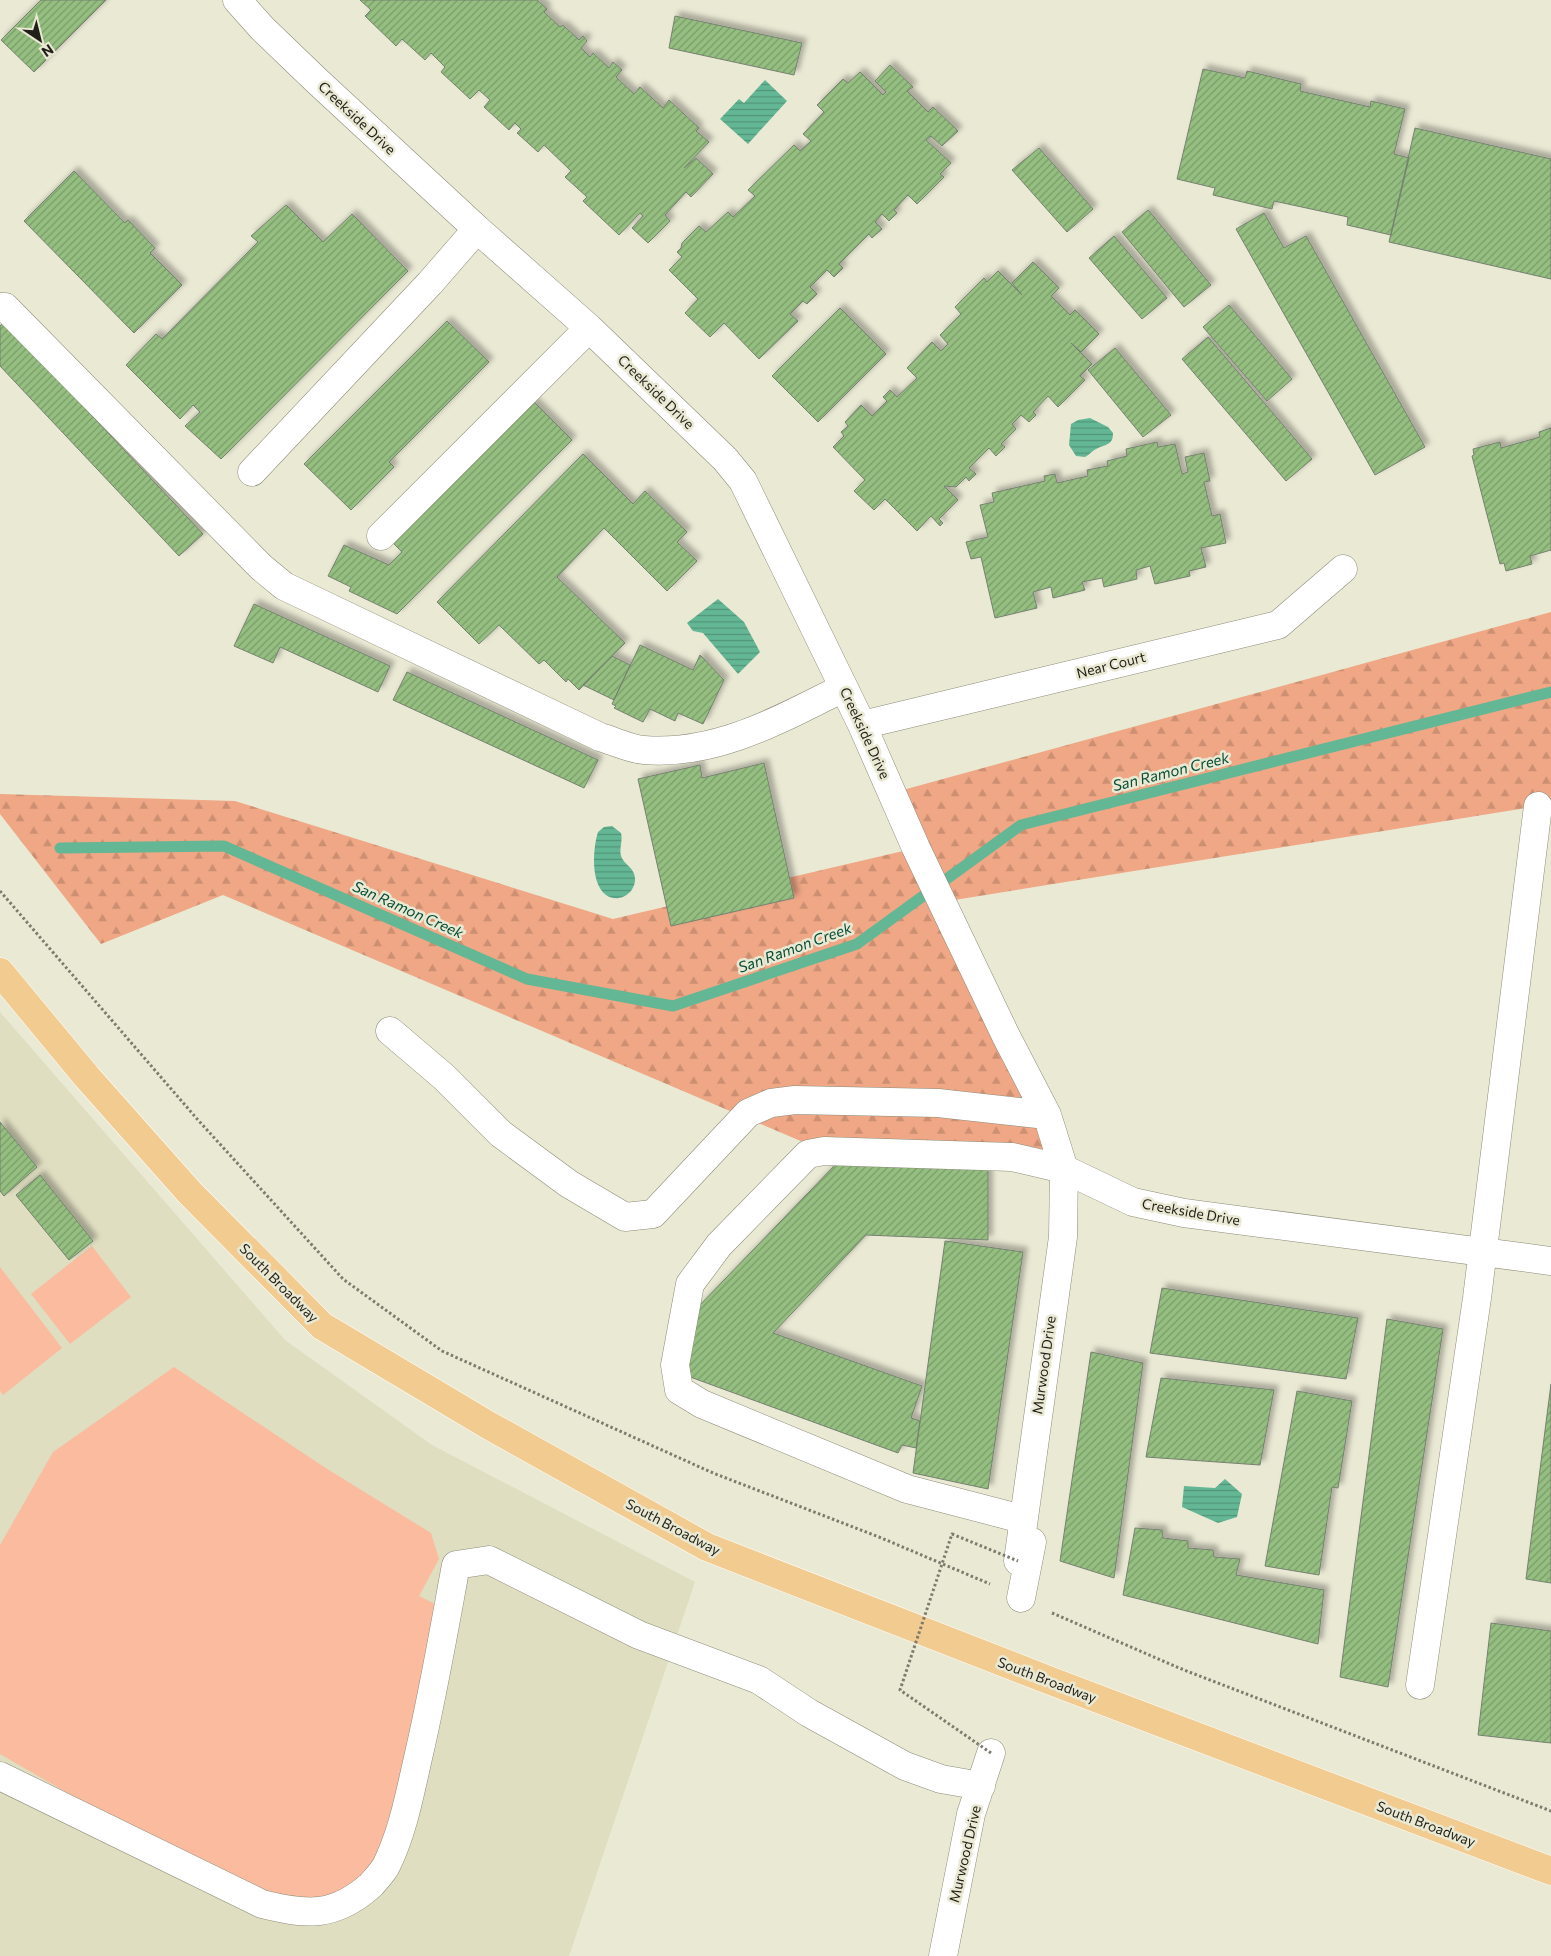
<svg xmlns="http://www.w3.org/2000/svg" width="1551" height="1956" font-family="Commissioner,sans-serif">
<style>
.built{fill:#dfdec1}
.grass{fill:#fabb9e}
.forest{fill:url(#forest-firs)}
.water{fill:url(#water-rules)}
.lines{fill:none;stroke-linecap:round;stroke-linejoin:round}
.stream{stroke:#63b795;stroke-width:11}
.building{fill:url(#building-hatch);stroke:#768171;filter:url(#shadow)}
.minor-casing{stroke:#8d8c79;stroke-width:29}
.major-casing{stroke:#fff;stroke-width:29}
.path{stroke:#7c7b6d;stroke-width:3;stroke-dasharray:2.5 2.5;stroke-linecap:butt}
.minor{stroke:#fff;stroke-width:28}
.major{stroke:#f1cb90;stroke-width:28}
.path-bridge{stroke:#7c7b6d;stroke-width:3;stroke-dasharray:2.5 2.5;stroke-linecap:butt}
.labels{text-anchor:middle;stroke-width:5;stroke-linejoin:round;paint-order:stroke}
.street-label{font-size:14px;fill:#201f18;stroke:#eae9d4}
.water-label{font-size:15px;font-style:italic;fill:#044d36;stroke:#eae9d4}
</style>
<defs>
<pattern id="forest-firs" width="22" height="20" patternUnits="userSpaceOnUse" patternTransform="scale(1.25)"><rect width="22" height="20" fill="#efa785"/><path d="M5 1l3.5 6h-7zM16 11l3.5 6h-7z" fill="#cd8f72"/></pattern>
<pattern id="water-rules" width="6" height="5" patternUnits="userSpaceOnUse" patternTransform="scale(1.25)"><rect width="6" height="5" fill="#63b795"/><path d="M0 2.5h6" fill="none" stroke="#519479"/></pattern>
<pattern id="building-hatch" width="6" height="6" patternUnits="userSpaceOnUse" patternTransform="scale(1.25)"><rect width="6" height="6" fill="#95bf80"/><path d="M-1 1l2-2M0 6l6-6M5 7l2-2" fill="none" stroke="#799b68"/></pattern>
<filter id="shadow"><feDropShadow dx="4.5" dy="-4.5" stdDeviation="2.5" flood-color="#0004"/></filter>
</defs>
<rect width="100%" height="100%" fill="#eae9d4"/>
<!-- built -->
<path class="built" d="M0,1012L285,1340L432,1445L695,1582L569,1956H0Z"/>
<!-- grass -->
<path class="grass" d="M92,1246L131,1297L70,1344L31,1294Z
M0,1267L62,1348L3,1395L0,1391Z
M174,1367L324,1467L431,1533L439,1559L419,1596L441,1607L414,1784L375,1877L312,1910L182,1859L0,1754V1545L53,1452Z"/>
<!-- forest -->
<path class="forest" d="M1551,612V802L1538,806L942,902L1064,1169L824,1151L223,895L101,944L0,814V794L235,801L613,919L916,848L892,793Z"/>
<!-- water -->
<path class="water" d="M765,80L787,101L748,144L720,119L739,99L744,103Z
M1090,418L1108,427L1113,433C1113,446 1105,444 1096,449C1092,451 1089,455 1085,457L1076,456L1069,445L1071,424L1078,420Z
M718,599L744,622L760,652L738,674L703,633L693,631L687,623Z
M612,826L621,833C623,841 619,848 621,856C624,865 634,867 635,878C636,893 619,904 606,895C590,883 593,848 598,832L604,827Z
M1225,1479L1242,1494L1237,1517L1218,1523L1182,1507L1184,1486L1215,1488Z"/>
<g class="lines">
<!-- stream -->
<path class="stream" d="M60,848L224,846L527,979L673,1006L857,944L1021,825L1551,692"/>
</g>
<!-- building -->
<path class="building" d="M41,0H106L34,72L1,40Z
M360,0H537L547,9L544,12L560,27L563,25L579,40L583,36L587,41L581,48L590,57L593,53L609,68L613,62L622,70L616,77L634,94L640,87L663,108L669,100L699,128L696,131L709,142L684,168L696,158L713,174L691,197L686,192L665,215L670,221L648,243L632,228L643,216L640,213L619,235L583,201L587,197L565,177L571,171L544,145L538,152L517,133L521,129L515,123L509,130L484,107L490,100L479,90L470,99L441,72L445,67L431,53L425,60L402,39L396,46L365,16L371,10Z
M675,16L802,43L794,75L669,48Z
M890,65L913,87L907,91L928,112L933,107L958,131L942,146L931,136L926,140L951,163L940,174L944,177L917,204L908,195L894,210L897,213L889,221L882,214L875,222L882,229L872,238L869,234L839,264L843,268L834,277L827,270L810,287L817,294L807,304L803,301L790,314L798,321L759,359L724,323L710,337L685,313L698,299L669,270L682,257L677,252L681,248L682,243L699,226L706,232L728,212L733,217L755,196L748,190L794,145L800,151L811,141L803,134L824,112L817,105L843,79L848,83L860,72L883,95L886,92L875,81Z
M1203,69L1245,78L1247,71L1301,84L1300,91L1370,107L1371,101L1405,109L1394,154L1409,158L1391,235L1347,225L1348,217L1274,201L1272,209L1213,195L1215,188L1177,179Z
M1415,128L1551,159V279L1389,242Z
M1039,148L1093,209L1067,232L1012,170Z
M74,171L125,223L128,220L155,248L150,253L182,285L134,333L24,221Z
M286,205L323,242L352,214L408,271L221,459L185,426L200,412L193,405L180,419L126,365L156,334L162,339L258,242L251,236Z
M1148,210L1211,285L1184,307L1122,232Z
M1264,213L1284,248L1306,236L1425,447L1375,475L1236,229Z
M1114,236L1167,298L1142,319L1089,258Z
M1033,262L1059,288L1051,296L1070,315L1075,310L1099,334L1081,352L1071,343L1092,364L1080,376L1085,380L1058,407L1048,396L1033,412L1036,415L1029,422L1021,415L1012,424L1016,429L1001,444L1005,447L996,456L989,448L969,468L976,474L969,481L966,477L956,487L944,486L958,500L939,519L943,523L940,526L931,516L917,531L885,499L874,510L854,491L865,480L833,447L844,436L841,432L848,426L845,422L861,405L872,416L887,401L883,397L890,390L897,397L917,378L907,368L932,342L941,351L948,344L940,335L961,314L955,307L984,278L987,282L998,271L1022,295L1012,283Z
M1229,305L1292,379L1267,401L1203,327Z
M840,308L886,354L818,422L772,376Z
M447,321L489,362L389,462L394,467L351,510L304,464Z
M4,322L203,534L179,556L0,366V326Z
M1208,337L1312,459L1286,481L1182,359Z
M1115,348L1171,415L1143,437L1088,370Z
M533,401L572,440L397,614L349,591L351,587L328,576L344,545L389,565L402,552L385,535Z
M1551,428V550L1530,556L1532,564L1506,571L1504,563L1500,564L1486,511L1472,456L1474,455L1473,449L1500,442L1501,448L1540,437L1539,432Z
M1157,442L1158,447L1175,444L1182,474L1188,472L1185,457L1204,453L1210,481L1204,482L1212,516L1220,514L1226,543L1201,548L1206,567L1189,571L1190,576L1155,584L1150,566L1136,570L1137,579L1104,587L1102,578L1082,582L1085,590L1053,598L1051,587L1033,592L1037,608L995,618L981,557L971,559L966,542L988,537L980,505L994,502L992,493L1045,481L1044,476L1055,474L1057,483L1088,476L1087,470L1108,466L1107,461L1127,456L1126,449Z
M583,454L633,504L645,491L687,532L677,542L697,561L667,591L604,528L557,577L625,643L579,690L568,679L566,682L544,660L539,664L499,625L479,644L437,602Z
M254,604L390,666L378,692L280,647L273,663L234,646Z
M640,645L693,670L700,655L724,680L703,724L678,713L675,721L650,709L643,722L614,708L616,706L612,704Z
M612,656L630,665L614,700L583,685Z
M407,672L598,760L584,788L393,700Z
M764,763L794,898L671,926L638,779L700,765L702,778Z
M0,1122L37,1167L4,1196L0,1191Z
M835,1165L988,1169V1240L866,1235L773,1333L922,1386L911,1418L920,1421L916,1448L902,1445L898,1453L682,1374L698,1307Z
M40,1175L93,1241L69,1260L16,1195Z
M945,1241L1023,1252L988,1489L913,1473Z
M1162,1288L1358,1318L1346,1379L1150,1353Z
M1387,1319L1443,1329L1388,1687L1340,1677Z
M1091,1352L1143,1363L1114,1578L1060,1561Z
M1161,1378L1274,1390L1260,1465L1146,1457Z
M1551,1384V1583L1526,1579Z
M1297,1391L1352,1401L1338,1488L1332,1487L1319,1575L1265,1566Z
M1135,1528L1162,1530L1163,1538L1188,1541V1548L1213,1550L1214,1557L1240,1559L1236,1575L1324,1590L1318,1644L1123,1595Z
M1491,1623L1551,1631V1743L1478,1735Z"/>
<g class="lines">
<defs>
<path id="minor" d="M237,0L262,28L316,80L477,229L589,328L725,459L743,481L862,725L916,848L1006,1036L1047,1115L1064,1169L1133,1202L1184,1213L1551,1261
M0,307H5L261,567L284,586L600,737C614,741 630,749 644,750C716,756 781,719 843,688
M252,472L430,283L477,229
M381,536L589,328
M862,725L1278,625L1343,569
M390,1031L444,1077L501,1134L569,1184L625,1217L653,1214L748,1113L771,1103L795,1100L938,1103L1047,1115
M1018,1561L1063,1237L1064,1169L1012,1157L824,1151L808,1154L719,1245L690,1284L675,1365L679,1390L702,1404L907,1489L1022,1519
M1021,1598L1032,1542
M1420,1685L1477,1298L1538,806
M0,1776L262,1904C306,1915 334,1918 371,1885C376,1879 384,1871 387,1864C403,1831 410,1793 418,1758C433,1694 444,1630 456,1565L489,1560L639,1635L759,1680L809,1713L905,1766L941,1779L981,1786
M943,1956L971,1814L991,1753"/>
<path id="major" d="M0,972L87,1077L190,1193L322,1326L488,1425L707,1547L1051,1681L1551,1871"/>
</defs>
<!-- minor casing -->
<use href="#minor" class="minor-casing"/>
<!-- major casing -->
<use href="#major" class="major-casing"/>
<!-- path -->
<path class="path" d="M0,891L198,1120L343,1279L442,1351L713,1473L879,1537L990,1584
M1052,1613L1184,1670L1551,1811"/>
<!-- minor -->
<use href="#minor" class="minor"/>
<!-- major -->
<use href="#major" class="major"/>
<!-- path-bridge -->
<path class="path-bridge" d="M991,1753L900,1690L952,1534L1018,1561"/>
</g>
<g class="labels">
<!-- street labels -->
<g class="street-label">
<text transform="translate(357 118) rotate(43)" y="5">Creekside Drive</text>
<text transform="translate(656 392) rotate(44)" y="5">Creekside Drive</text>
<text transform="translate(1111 665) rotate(-14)" y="5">Near Court</text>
<text transform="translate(865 733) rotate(65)" y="5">Creekside Drive</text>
<text transform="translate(1191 1212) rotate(10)" y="5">Creekside Drive</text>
<text transform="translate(279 1283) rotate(45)" y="5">South Broadway</text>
<text transform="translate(1044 1365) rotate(-82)" y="5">Murwood Drive</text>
<text transform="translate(673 1527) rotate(28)" y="5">South Broadway</text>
<text transform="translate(1047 1680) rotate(21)" y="5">South Broadway</text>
<text transform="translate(1426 1824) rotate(21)" y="5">South Broadway</text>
<text transform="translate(965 1854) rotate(-77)" y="5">Murwood Drive</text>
</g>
<!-- water labels -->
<g class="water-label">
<text transform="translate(1171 772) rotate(-14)" y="5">San Ramon Creek</text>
<text transform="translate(408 910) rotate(24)" y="5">San Ramon Creek</text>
<text transform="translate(795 948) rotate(-20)" y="5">San Ramon Creek</text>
</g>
</g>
<!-- north arrow -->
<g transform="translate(40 40) rotate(145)" stroke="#eae9d4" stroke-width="4" paint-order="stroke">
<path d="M0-4L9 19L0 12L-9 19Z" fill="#201f18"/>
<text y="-8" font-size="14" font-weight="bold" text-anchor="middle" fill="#201f18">N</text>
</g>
</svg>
